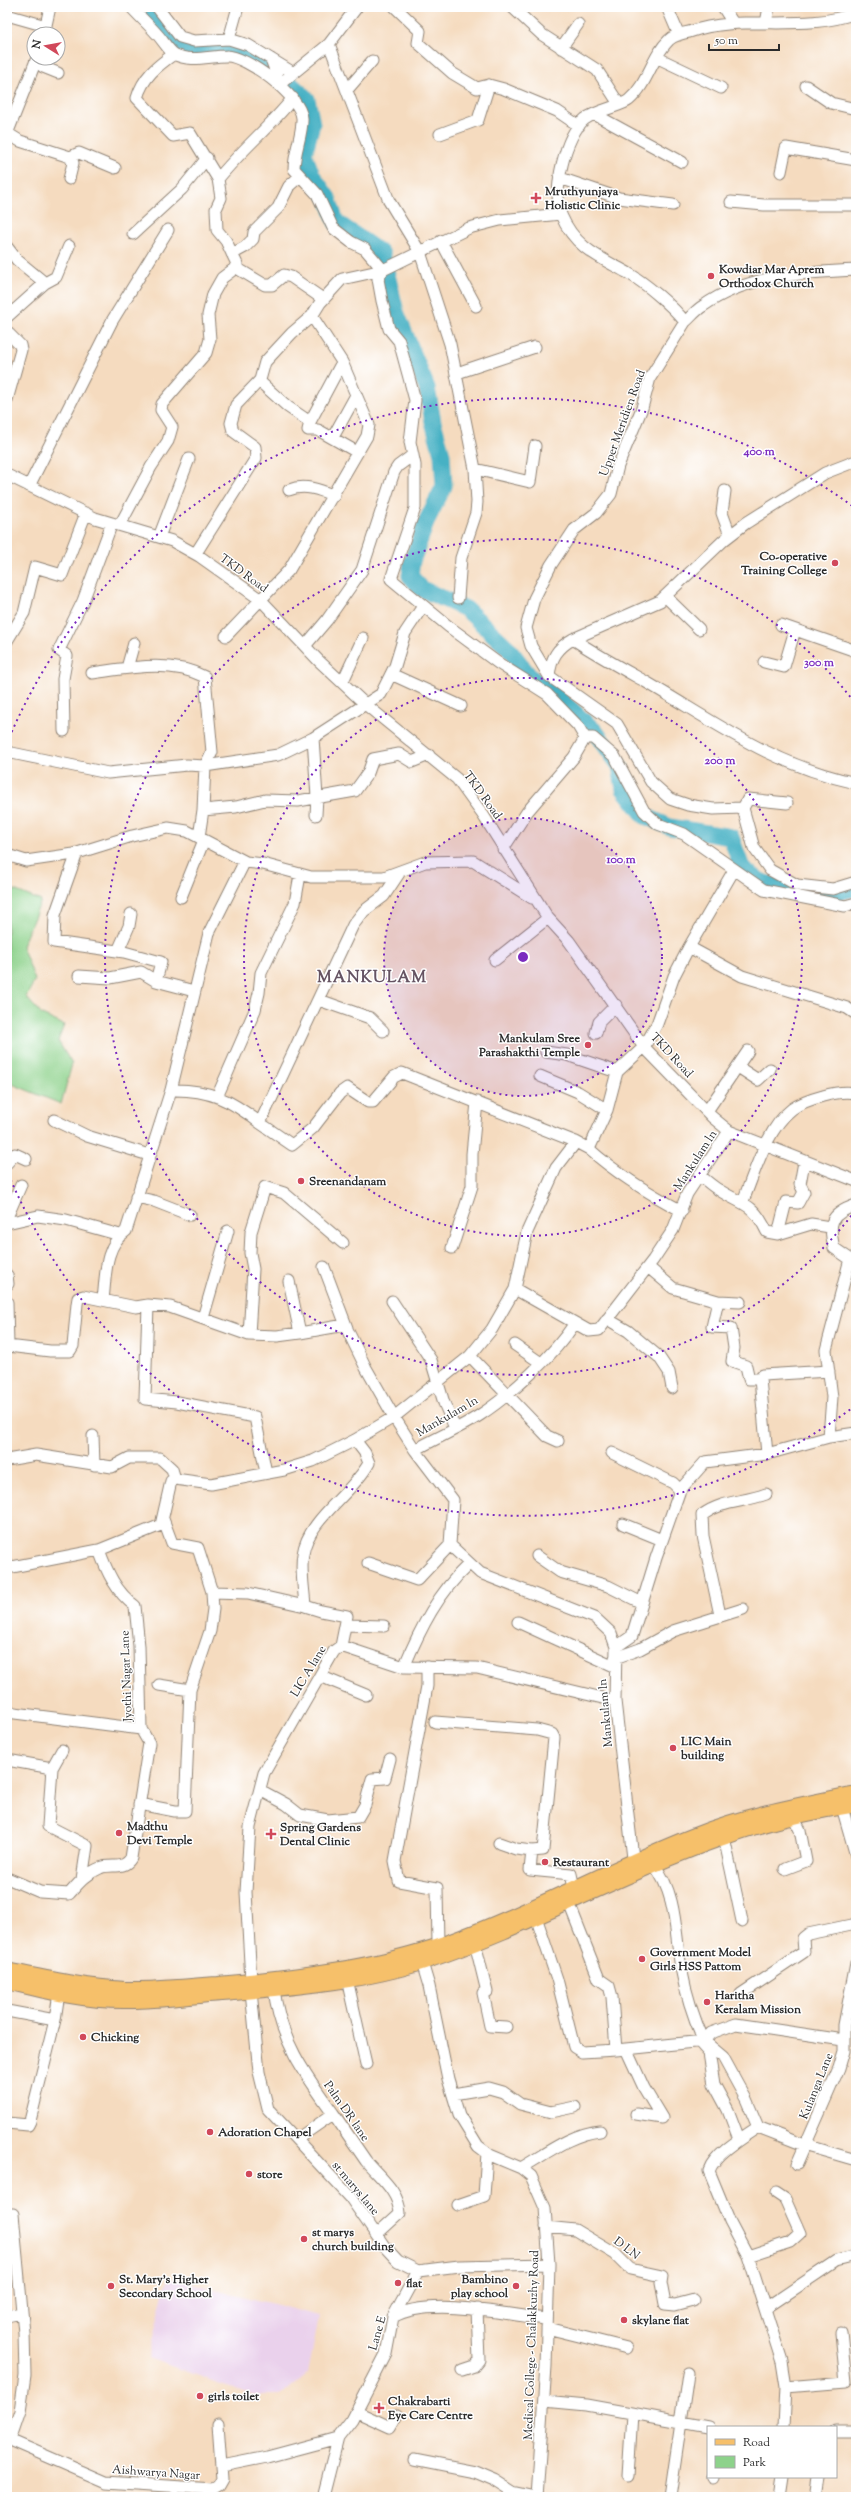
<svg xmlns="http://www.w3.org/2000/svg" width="863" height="2504" font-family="'Sorts Mill Goudy',serif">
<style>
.built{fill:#ead1ec}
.green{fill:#8dd28b;stroke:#5c7e5b}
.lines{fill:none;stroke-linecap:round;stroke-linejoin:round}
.river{stroke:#46b1c4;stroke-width:17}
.minor-casing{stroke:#908375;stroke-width:13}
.major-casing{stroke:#908375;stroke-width:16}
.minor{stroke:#fff;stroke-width:11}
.major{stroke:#f6c06b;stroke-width:14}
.ring{fill:none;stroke:#7b2cbf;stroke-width:2;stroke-dasharray:2 4}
.poi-dot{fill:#d1495b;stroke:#fff;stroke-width:1.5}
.labels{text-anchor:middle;stroke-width:3;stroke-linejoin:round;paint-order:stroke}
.poi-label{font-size:12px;font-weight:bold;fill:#2b2b2b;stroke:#fff;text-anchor:start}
.street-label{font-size:12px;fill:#2b2b2b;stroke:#fff}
.district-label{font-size:16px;font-weight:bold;letter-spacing:1px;fill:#655362;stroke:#fff}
.centre{fill:#7b2cbf;stroke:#fff;stroke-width:2}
.ring-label{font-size:12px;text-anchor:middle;font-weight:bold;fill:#7b2cbf;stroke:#fff;stroke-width:3;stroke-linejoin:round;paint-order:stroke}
</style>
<rect width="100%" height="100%" fill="#fff"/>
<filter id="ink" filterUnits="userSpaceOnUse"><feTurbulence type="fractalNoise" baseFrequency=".025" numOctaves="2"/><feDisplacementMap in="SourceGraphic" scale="8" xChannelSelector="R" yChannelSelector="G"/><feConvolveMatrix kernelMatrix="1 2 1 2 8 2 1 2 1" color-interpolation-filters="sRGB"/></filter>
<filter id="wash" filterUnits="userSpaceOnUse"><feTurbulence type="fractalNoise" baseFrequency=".012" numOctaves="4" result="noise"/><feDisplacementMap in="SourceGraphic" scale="16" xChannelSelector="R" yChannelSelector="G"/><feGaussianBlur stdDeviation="0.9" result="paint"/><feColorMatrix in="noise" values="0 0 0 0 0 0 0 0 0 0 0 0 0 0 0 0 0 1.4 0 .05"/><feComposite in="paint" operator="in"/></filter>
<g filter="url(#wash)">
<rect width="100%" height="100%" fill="#f5dbbf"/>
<!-- built -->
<path class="built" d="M168,2277L319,2316L308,2374L283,2395H253L148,2358Z"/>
<!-- green -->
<path class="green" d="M7,887L41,901L22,946L35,980L26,997L42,1015L64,1025L58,1041L72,1064L61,1104L7,1082Z"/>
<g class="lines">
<!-- river -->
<path class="river" d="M146,7L186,50L214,47L242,50L274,69L307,99L312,124L304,154L312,175L328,198L336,222L382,254L396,312L427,388L433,422L442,454L444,486L427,520L412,561L410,576L422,589L466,609L508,648L530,677L552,692L595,731L620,766L624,789L645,816L670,827L731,837L742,868L760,881L789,890L820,896L856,888"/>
</g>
</g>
<g filter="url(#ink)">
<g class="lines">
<defs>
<path id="minor" d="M131,7C139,16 148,24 156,33C162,39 168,50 174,54C191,63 209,56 226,56C245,55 301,96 302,118C303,133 294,152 294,169L317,194L333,228L351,242L365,249L383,270
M157,7L180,37L194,41L229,39L248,45L292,72
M395,7L420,31L418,43L452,73L477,88L489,85L504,89L557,111L579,126
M512,7L541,34L597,70L619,104
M667,7L679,35
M723,7L733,23
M856,13C801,33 744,13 689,32C683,33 673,36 669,40C652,56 648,84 629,100C622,106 597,110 585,119C565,135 552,192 561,215C575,248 599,257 628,273C645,283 673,306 685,322L650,378L642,408L618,466L611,494L596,513L574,530L551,565L534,599L526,628L531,646L549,676L617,724L651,782L670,799L688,805L713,809L743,808L754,848L770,870L797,885L833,889L856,882
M7,15L46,26
M766,23L769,7
M44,34L50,7
M229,39L238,7
M329,44L389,201L420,252L450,344L475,469L477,502L476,513L461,558L458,598
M561,48L578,24
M658,58L721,88
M37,59L43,67L58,73
M271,59L280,84L329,44L357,7
M806,86L831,103L856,109
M347,90L372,61
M594,114L682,162
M7,133L20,141L70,157L73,163L69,179
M7,134L37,58
M440,134L478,120L489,85
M70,157L79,153L115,168
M781,172L786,148L856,160
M560,178L619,198L673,205
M218,179C241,150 270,127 293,98
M731,202L764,205H856
M133,234L182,189L207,158
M441,241L476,306
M7,247L17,260L45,283L7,317
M232,254L245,247L253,239L254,232L278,208L289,186L299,177
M235,267L265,285H272L284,275L291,277L323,299
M383,270L378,279L382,301L389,329L399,341L415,400L410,442L415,465V508L391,579L448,626L498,663L547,694L578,726L585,738L574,757L527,812L503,849
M45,283L56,277L69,246
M685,322C691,317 696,310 703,306C748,274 803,273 856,270
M7,332L20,345L21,350L7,400
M457,373L535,347
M259,381L288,407L310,422L308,430H318L357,452
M310,422L342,362
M333,437L355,397
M475,469L530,482L535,446
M7,475L95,518L172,541L199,556L261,600L319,661L365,704L457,779L483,815L548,918L569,941L644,1047L712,1117L729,1131L856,1181
M29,486L112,321L168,230
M289,490C304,484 319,489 334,496
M725,491L722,513L730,535
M120,525L151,467L168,441L172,427L161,410L162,404L206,353L210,339L208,315L213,294L222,278L234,269L237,264L226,241L217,230L216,209L221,198L218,179L190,133L173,136L137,98C143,77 157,66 174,54
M159,537L189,459
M196,553L256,458L255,447L233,431L231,423L236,405L260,380L265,362L292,333L312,316L320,303L342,279L383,270L469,228L500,220L561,214
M666,597L699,629
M781,625L856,651
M226,636L289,570L367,436L369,425L342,362L312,316
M573,639C597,655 621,668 646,682C718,724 772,765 856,783
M7,641L24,613L35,567L62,575L86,513
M305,646L327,620L362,570L394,472L398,466L413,455
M764,662L784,667L795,630
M127,668L134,643
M92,673C129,668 171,659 205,677L212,752L205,766L203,810L199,837
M391,674L461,706
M549,676C551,658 557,648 573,639L660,601L724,540L746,523L825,473L856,461
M343,681L363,638
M64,731L63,679L67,656L59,650L83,601L112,523
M313,738L317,797L316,815
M585,738H593L615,757L644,811L658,824L684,834L764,890L845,906L856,903
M7,752L108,773L187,765L205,766L278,755L313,738L381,694L395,666L405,633L423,606
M743,808L748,799L787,803
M203,810L236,807L265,800L298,801L355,791L368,773L373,759L399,754L412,762L429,755
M77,853L55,915L54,942L124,952L161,962L156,981L194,991
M7,855L26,861L74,854L132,836L168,828L187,831L246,862
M181,897L204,840
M689,947L734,870
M118,951L129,926L131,914
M495,960L548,918
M79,976L110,978L141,972L156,981
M319,1000L370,1018L383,1031
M596,1033L599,1022L616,1005
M546,1052L567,1055L617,1072
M738,1067L758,1080L770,1069
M540,1076L578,1092L607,1110
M171,1090C209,1089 231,1100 260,1123L353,925L364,911L384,896L400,872
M217,1097L255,1010L259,993L261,973L295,903L300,875
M707,1111L748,1051
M54,1120L87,1136L149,1155
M260,1123L292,1145L313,1128L340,1093L347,1088L368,1102H373L394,1077L402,1073L576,1142
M589,1149C617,1174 648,1193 682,1211
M7,1163L15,1154L26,1159
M699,1175C706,1180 712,1186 719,1190C744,1206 753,1202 767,1232L778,1234L811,1224L830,1227
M136,1197L154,1201L190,1215
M743,1201C754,1174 767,1128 792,1109C800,1103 812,1099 823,1096C833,1093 845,1091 856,1093
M9,1222L8,1215L21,1185
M7,1223L38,1216L66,1220L120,1235
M778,1234L786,1202L798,1203L804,1192L800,1184L804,1162
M452,1248L472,1186V1154L477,1102
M324,1267L347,1328
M648,1267L673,1288L718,1301L740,1302
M7,1275L8,1284
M289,1281L300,1333
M515,1289L575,1323
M103,1300C106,1276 104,1246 126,1231L171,1090L209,933L243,865L246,862L263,864L311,877H384L425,862L473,861L532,898
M392,1301L431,1360L444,1403L455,1428
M718,1301L712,1327L731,1328L734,1348L732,1361L746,1366L749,1379H760
M7,1302L8,1346L50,1351H70L73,1346L77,1304L78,1298L83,1296L136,1307L148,1305L170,1307L249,1335L277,1336L300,1333L345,1325L366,1368L394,1417L470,1356
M148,1305L145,1399L177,1402L255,1417L266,1473
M203,1318L228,1231
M607,1319L628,1331L659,1357L669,1372L672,1388
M249,1335L253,1269L250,1253L251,1232L265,1187L284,1193L343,1243
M515,1345L541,1363
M93,1436L94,1465
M829,1437L832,1397L826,1350L850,1259L834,1248C828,1223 830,1214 856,1205
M558,1441L547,1436L470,1356L492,1329L515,1289L527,1232L556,1168L576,1142L589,1149L607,1110L617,1072L644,1047L657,1024L674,976L689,947L742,976L847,1008L856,1014
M612,1453L673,1483L680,1490
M767,1454L760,1379L763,1375L829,1371
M7,1460L36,1455L112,1467L129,1458H160L172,1469L175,1479
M163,1519L172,1543L198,1548L212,1592
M623,1524L662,1540
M99,1550L161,1525L171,1481L175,1479L211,1484L284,1470L313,1461L355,1440L394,1417L415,1450
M537,1556L560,1572L608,1586L642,1603
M368,1563L417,1580L450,1545
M7,1568L99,1550C107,1572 116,1592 135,1606L139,1646L141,1729L149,1743L131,1858C123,1871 112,1863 100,1868C87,1873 78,1884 69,1894L40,1892L7,1878
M305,1606L321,1611L347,1616L341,1646
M720,1615L703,1536L702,1515C723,1500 742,1503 766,1494
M518,1622L614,1666
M346,1625L384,1626
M616,1647L632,1636L656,1558L680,1490L705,1462L767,1454L829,1437L856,1433
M615,1658L640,1649L673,1631L743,1609
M404,1667C421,1627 438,1593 469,1564
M427,1667V1686L395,1861L399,1881L437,1888L438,1945
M320,1676L366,1695
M159,1685L190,1690
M7,1712L141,1729
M435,1722L537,1730L552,1734L554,1738L543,1850L532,1851L530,1870L571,1874L574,1888
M62,1750L52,1768L48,1826L87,1846L82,1879
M7,1760L52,1768
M260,1790L286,1804L300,1815L328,1820L358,1817L365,1805L372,1779L385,1778L390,1759
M139,1804L175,1811H185L190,1690L210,1631L213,1609L212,1592L248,1593L305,1606C304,1589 300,1570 303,1554C308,1519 353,1493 369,1463L365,1453L355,1440
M842,1807L856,1856
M724,1837L742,1921
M499,1843L516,1849L532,1851
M634,1867L615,1701L616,1647L611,1633L595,1618L480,1573L450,1545L453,1500L415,1450C436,1438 460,1428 480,1415C512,1394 554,1355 575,1323L589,1331L599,1330L653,1260L673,1230L687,1194L729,1131
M785,1869L806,1861L800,1830L794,1818
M569,1903L599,1979L609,1986L612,1997L616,2050L704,2041C693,2017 686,1994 681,1968C675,1933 677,1894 654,1865
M536,1917L557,1979L574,2047L582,2052L616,2050
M475,1943L487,1992L483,1993L490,2026L506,2027
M420,1956L429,1986L448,2079L459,2115L478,2146L490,2155L521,2168L531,2176L545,2208L549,2264L546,2366L537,2497
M347,1979L366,2064
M251,1981L246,1892L250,1827L264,1773L334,1651L341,1646L404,1667L477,1668L615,1701
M274,1989C280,2040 304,2073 333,2113C344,2129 355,2145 366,2161C379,2177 399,2191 400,2213L377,2234
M251,1991L259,2072L268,2109L350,2197L384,2246L398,2261L418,2271L459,2266L549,2264
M741,1994L804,1952L803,1938L808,1934L856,1924
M7,2011L55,2020
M843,2040L736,2024L711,2033L704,2041L723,2057L746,2099L758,2127L804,2145L856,2160
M700,2043L709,2053L714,2084L728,2110L739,2139
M626,2049L644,2088L662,2118L636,2114
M453,2094L489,2088L503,2092L520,2104L551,2112L575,2107
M7,2123L28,2125L30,2121L55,2020L59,1993
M297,2139L333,2114
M797,2164L839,2068L844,2051V2025L856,1963
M521,2168C547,2153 571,2134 600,2131
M776,2193L785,2199L800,2233L790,2242L748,2256L782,2362L786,2387L784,2427
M458,2205L484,2196L487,2153
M7,2215L13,2214L24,2333L25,2375L20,2411L10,2440
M546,2227L575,2230L615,2254L630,2269L662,2276L661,2283L665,2304L675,2305L694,2300
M748,2256L730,2222L709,2171C715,2154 743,2137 758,2127
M766,2308L836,2261L856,2256
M7,2316L21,2313
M393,2317L418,2271
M547,2328L627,2348
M462,2370L474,2366L479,2360L477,2309
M786,2387L846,2382L841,2333
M544,2401L587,2405L708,2427
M357,2412L390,2427L397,2415
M836,2432H856
M7,2439L106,2482L213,2489L218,2486L222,2479L218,2424
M414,2460L475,2472L494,2480L513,2492L536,2497
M222,2466L267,2457L338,2438
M628,2476L632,2414
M713,2477V2478
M815,2491L817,2477
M323,2497L338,2438L352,2420L386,2354L393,2317C430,2296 506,2315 547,2319
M670,2497L688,2374
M778,2497L781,2477"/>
<path id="major" d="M7,1970C46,1978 85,1987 125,1989C156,1990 187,1986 218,1984C294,1977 373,1968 445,1943C531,1912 612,1867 697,1834C748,1814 803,1804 856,1793
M7,1982C47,1992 88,2002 129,2001C160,2001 192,1996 222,1994C288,1988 361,1983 424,1962C526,1928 621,1874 723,1838C765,1822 811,1812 856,1805"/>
</defs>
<!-- minor casing -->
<use href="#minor" class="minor-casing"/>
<!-- major casing -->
<use href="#major" class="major-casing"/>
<!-- minor -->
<use href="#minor" class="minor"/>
<!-- major -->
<use href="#major" class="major"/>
</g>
</g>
<!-- distance rings -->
<circle cx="523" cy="957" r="139" fill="#7b2cbf" fill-opacity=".12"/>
<g class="ring">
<circle cx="523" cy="957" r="139"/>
<circle cx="523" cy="957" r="279"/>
<path d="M855 1211A418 418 0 1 1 855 703"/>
<path d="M855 1406A558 558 0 0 1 7 1171M7 743A558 558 0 0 1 855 508"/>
</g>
<!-- markers -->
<g class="poi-dot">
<path d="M534 192h4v4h4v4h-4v4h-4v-4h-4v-4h4z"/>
<circle cx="711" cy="276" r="4"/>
<circle cx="835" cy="563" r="4"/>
<circle cx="588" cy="1045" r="4"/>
<circle cx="301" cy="1181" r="4"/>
<circle cx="673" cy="1748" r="4"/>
<circle cx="119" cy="1833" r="4"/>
<path d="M269 1828h4v4h4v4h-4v4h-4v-4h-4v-4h4z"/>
<circle cx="545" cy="1862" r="4"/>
<circle cx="642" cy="1959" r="4"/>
<circle cx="707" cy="2002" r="4"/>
<circle cx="83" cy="2037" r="4"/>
<circle cx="210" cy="2132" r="4"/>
<circle cx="249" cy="2174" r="4"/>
<circle cx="304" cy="2239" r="4"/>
<circle cx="398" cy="2283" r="4"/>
<circle cx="111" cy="2286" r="4"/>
<circle cx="516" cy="2286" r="4"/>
<circle cx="624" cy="2320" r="4"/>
<circle cx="200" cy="2396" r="4"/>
<path d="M377 2402h4v4h4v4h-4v4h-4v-4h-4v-4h4z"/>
</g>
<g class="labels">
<!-- poi labels -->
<g class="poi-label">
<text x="545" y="195">Mruthyunjaya<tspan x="545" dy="14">Holistic Clinic</tspan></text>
<text x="719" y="273">Kowdiar Mar Aprem<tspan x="719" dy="14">Orthodox Church</tspan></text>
<text x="827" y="560" text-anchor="end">Co-operative<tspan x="827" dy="14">Training College</tspan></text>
<text x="580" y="1042" text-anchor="end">Mankulam Sree<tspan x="580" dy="14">Parashakthi Temple</tspan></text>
<text x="309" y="1185">Sreenandanam</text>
<text x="681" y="1745">LIC Main<tspan x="681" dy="14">building</tspan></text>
<text x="127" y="1830">Madthu<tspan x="127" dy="14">Devi Temple</tspan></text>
<text x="280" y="1831">Spring Gardens<tspan x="280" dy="14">Dental Clinic</tspan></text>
<text x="553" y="1866">Restaurant</text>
<text x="650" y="1956">Government Model<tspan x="650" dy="14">Girls HSS Pattom</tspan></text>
<text x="715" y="1999">Haritha<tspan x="715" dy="14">Keralam Mission</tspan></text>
<text x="91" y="2041">Chicking</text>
<text x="218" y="2136">Adoration Chapel</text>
<text x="257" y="2178">store</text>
<text x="312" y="2236">st marys<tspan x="312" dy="14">church building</tspan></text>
<text x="119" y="2283">St. Mary's Higher<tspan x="119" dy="14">Secondary School</tspan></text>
<text x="508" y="2283" text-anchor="end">Bambino<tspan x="508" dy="14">play school</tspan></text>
<text x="406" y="2287">flat</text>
<text x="632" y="2324">skylane flat</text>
<text x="208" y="2400">girls toilet</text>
<text x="388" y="2405">Chakrabarti<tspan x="388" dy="14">Eye Care Centre</tspan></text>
</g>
<!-- street labels -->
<g class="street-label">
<text transform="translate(622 423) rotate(-70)" y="4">Upper Meridien Road</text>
<text transform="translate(244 573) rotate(36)" y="4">TKD Road</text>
<text transform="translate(483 795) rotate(54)" y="4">TKD Road</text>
<text transform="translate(672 1055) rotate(47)" y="4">TKD Road</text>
<text transform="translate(695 1160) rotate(-57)" y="4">Mankulam ln</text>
<text transform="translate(447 1416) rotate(-30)" y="4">Mankulam ln</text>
<text transform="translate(308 1671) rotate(-59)" y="4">LIC A lane</text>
<text transform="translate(126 1676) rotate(-92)" y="4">Jyothi Nagar Lane</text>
<text transform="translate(605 1713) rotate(-95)" y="4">Mankulam ln</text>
<text transform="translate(816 2086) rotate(-68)" y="4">Kulanga Lane</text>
<text transform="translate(347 2111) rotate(55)" y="4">Palm DR lane</text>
<text transform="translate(356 2188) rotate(50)" y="4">st marys lane</text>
<text transform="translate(627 2248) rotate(37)" y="4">D LN</text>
<text transform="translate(377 2333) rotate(-74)" y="4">Lane E</text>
<text transform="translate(531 2345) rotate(-88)" y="4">Medical College - Chalakkuzhy Road</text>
<text transform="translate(156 2472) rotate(4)" y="4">Aishwarya Nagar</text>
</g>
<!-- district labels -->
<g class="district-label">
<text x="372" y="982">MANKULAM</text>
</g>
</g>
<circle cx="523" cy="957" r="6" class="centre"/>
<g class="ring-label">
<text x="759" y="455">400 m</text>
<text x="819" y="666">300 m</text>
<text x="720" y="764">200 m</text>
<text x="621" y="863">100 m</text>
</g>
<!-- margin -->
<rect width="863" height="2504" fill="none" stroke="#fff" stroke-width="24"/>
<!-- legend -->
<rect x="707" y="2426" width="130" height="52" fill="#ffffff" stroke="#aaaaaa"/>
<rect x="715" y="2439" width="20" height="6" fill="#f6c06b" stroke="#aaaaaa"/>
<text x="743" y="2446" font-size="12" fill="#2b2b2b">Road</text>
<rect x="715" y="2456" width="20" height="12" fill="#8dd28b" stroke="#aaaaaa"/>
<text x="743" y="2466" font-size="12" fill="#2b2b2b">Park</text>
<!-- north arrow -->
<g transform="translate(46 46) rotate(281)"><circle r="19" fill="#ffffff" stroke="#aaaaaa"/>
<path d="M0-3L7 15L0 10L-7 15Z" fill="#d1495b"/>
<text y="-6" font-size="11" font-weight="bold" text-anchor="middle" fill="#2b2b2b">N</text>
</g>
<!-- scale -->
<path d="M709 44v6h70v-6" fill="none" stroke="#2b2b2b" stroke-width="2"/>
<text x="715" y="44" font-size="12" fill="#2b2b2b" stroke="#ffffff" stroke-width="3" paint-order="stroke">50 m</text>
</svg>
